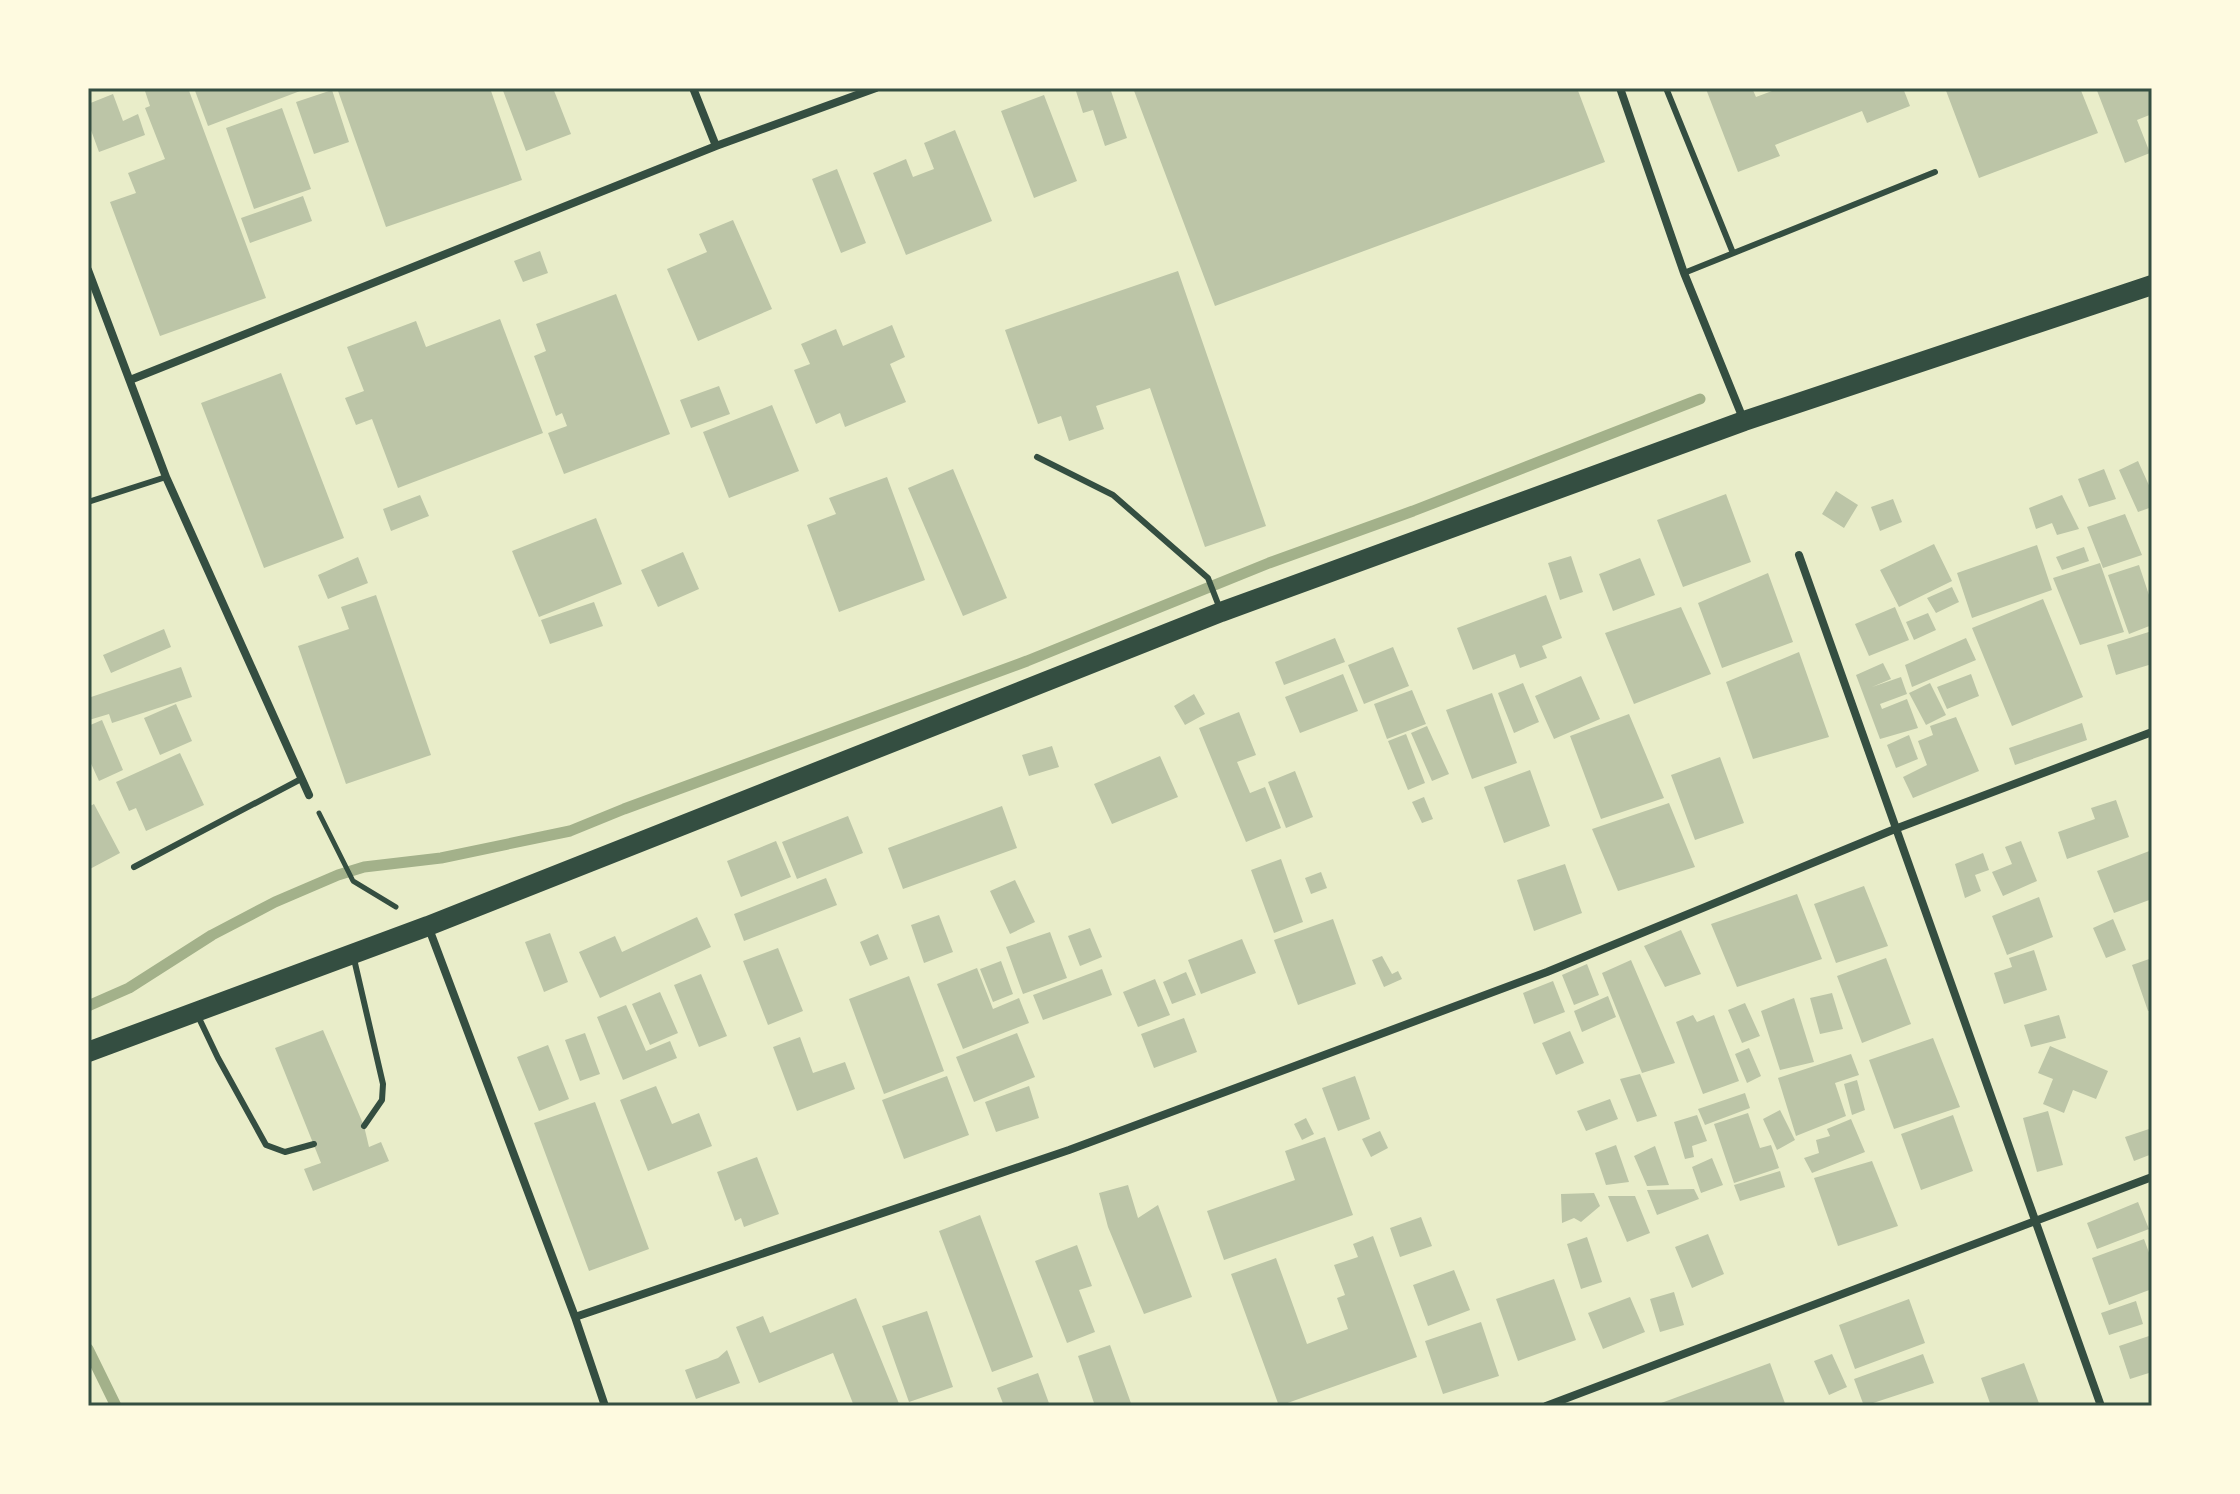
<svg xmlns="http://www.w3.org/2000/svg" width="2240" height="1494" font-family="Quicksand,sans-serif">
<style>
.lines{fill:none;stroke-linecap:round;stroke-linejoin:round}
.stream{stroke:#a3b18a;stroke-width:11}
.building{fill:#bcc5a7}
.path{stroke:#344e41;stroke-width:5}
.service{stroke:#344e41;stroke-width:6}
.minor{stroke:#344e41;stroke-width:8}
.primary{stroke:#344e41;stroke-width:20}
.neatline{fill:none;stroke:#344e41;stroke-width:3}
</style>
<rect width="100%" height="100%" fill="#e9edc9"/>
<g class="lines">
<!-- stream -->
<path class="stream" d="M88,1006L129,988L212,935L275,902L338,875L364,867L441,858L570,831L624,809L1027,661L1269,563L1413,511L1700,399
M88,1349L116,1406"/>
</g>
<!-- building -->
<path class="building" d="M144,88H188L266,298L160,336L110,202L136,193L128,173L165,159L145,108L150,106Z
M194,88H308L208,126Z
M337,88H490L522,180L386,227Z
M502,88H553L571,134L526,151Z
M1075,88H1110L1127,138L1105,146L1093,110L1083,113Z
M1133,88H1577L1605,162L1215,306Z
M1709,88H1752L1756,97L1780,88H1903L1910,106L1867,123L1862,111L1775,145L1780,156L1738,172L1706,89Z
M1945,88H2080L2098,133L1979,178Z
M2096,88H2152V114L2137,120L2150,153L2125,163Z
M332,90L349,142L314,154L296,102Z
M113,94L123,121L138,114L145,135L99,152L88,122V104Z
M1044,95L1077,181L1034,198L1001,111Z
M282,108L311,189L254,209L226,128Z
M955,130L992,221L906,255L873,173L906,159L913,177L934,169L924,143Z
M837,169L866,243L841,253L812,179Z
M303,196L312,221L250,243L241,218Z
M733,220L772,309L698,341L667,269L707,252L699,234Z
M540,251L548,273L523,282L514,261Z
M1178,271L1266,526L1205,547L1150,388L1096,406L1104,429L1069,441L1061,416L1038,424L1005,330Z
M616,294L670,434L564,474L548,433L567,426L562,413L556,416L534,356L546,351L536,324Z
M500,319L543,433L398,488L372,419L356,425L345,398L364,391L347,347L416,321L426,347Z
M892,325L905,357L890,364L906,402L845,427L840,413L816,424L794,370L810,364L801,344L836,329L843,346Z
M281,373L344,538L264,568L201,403Z
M719,386L730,414L691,428L680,400Z
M772,405L799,471L729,498L703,432Z
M2138,461L2152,492V507L2138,512L2119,470Z
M953,469L1007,598L963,616L908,488Z
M2104,469L2116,499L2089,507L2078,479Z
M887,477L925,580L839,612L807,525L836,514L829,498Z
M1836,491L1858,505L1844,528L1822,514Z
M1726,494L1751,562L1683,587L1657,520Z
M420,495L429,516L391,531L383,509Z
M2062,495L2079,529L2057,535L2052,523L2036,529L2029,508Z
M1893,499L1902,522L1880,531L1871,507Z
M2125,514L2142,555L2103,568L2087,527Z
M596,518L622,584L539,617L512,551Z
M1934,544L1952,581L1899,607L1880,570Z
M2037,545L2052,590L1972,618L1957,573Z
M2084,547L2089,561L2062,570L2056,557Z
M683,552L699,589L658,607L641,570Z
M1571,556L1583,592L1560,600L1548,563Z
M358,557L368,583L328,599L318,575Z
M1640,558L1655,595L1613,611L1599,574Z
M2100,563L2124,632L2080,645L2053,578Z
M2139,565L2152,604V625L2129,634L2108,575Z
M1768,573L1793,642L1722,668L1698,603Z
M1952,587L1959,602L1936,613L1927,598Z
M376,595L431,755L346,784L298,646L349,629L341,607Z
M1546,595L1562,638L1542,646L1547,658L1520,668L1515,654L1473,670L1457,628Z
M2043,599L2083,697L2012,726L1972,628Z
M594,602L603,626L550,644L541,620Z
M1681,607L1711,674L1634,704L1605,633Z
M1895,607L1909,640L1869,656L1855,624Z
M1928,613L1936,630L1914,640L1906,622Z
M164,629L171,647L111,673L103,655Z
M2152,631V664L2116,675L2107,645Z
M1335,638L1345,662L1284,685L1275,662Z
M1966,638L1976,660L1912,687L1905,665Z
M1393,647L1409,686L1364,704L1348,665Z
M1799,652L1829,737L1753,759L1726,682Z
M1883,663L1891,679L1872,687L1901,677L1907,694L1880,704L1882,709L1907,699L1918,728L1880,739L1856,675Z
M181,667L192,697L112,723L109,714L89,720L88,698Z
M1343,674L1358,711L1300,733L1285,697Z
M1971,674L1979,696L1947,709L1937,687Z
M1581,676L1600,719L1554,739L1535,696Z
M1523,683L1539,722L1514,733L1498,693Z
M1930,683L1946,715L1926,725L1909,693Z
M1412,690L1426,724L1387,739L1374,704Z
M1492,693L1517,763L1472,779L1446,710Z
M1194,694L1205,714L1185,725L1174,706Z
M176,704L192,741L160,755L144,718Z
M1239,712L1256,755L1237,762L1250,793L1265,787L1281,828L1246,842L1199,728Z
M1629,714L1664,798L1601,819L1570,736Z
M1956,717L1979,771L1913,798L1903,777L1927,765L1918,741L1933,735L1930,726Z
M102,720L123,770L99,781L88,757V726Z
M2082,723L2087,740L2015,765L2009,748Z
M1427,726L1449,774L1432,781L1411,733Z
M1406,734L1425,783L1408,790L1388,741Z
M1909,735L1918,759L1896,768L1887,745Z
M1052,746L1059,767L1029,776L1022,755Z
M180,753L204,805L146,831L136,808L129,811L116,782Z
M1160,756L1178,797L1112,824L1094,784Z
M1720,757L1744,823L1695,840L1671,775Z
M1530,770L1550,826L1504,843L1484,787Z
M1295,771L1313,817L1286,828L1268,782Z
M1424,797L1433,819L1422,823L1412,802Z
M2116,800L2129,837L2067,859L2058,832L2095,819L2091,808Z
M1669,803L1695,867L1618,891L1592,829Z
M94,804L120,853L88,870V807Z
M1002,806L1017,848L903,889L888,848Z
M848,816L863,853L797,879L782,842Z
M776,841L791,877L741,897L727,861Z
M2021,841L2037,881L2003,896L1992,872L2012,864L2005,847Z
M2152,850V899L2114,913L2097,871Z
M1983,853L1989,870L1975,875L1981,891L1965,898L1955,864Z
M1281,859L1303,922L1274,933L1251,870Z
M1565,864L1582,913L1534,931L1517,880Z
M1321,872L1327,888L1311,894L1305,878Z
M826,878L837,905L744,941L734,914Z
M1015,880L1035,922L1010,934L990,891Z
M1864,886L1888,946L1836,963L1814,904Z
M1797,894L1822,959L1737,987L1711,924Z
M2039,897L2053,937L2007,955L1992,916Z
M939,915L953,952L924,963L911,925Z
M697,917L711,947L600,998L579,952L615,936L622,952Z
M1333,919L1356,984L1298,1005L1274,940Z
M2113,919L2126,950L2106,958L2093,928Z
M1090,928L1102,957L1080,966L1068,936Z
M1681,930L1701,974L1665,987L1644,946Z
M1050,932L1067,978L1023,994L1006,947Z
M550,933L568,982L544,992L525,942Z
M878,934L888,959L870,966L860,942Z
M1242,939L1256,973L1201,994L1188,960Z
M778,948L803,1011L768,1025L743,961Z
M2034,950L2047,990L2004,1004L1994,973L2012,967L2009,958Z
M1382,956L1392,974L1398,971L1402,979L1384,987L1372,960Z
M1886,958L1911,1024L1862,1043L1837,976Z
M2152,958V1010L2148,1011L2132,965Z
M1631,960L1675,1063L1642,1073L1602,973Z
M1001,961L1013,994L993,1002L980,969Z
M1587,964L1599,995L1574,1005L1562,975Z
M977,968L993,1009L1019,998L1029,1023L963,1049L937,984Z
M1102,969L1112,995L1043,1020L1033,995Z
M1186,972L1196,995L1172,1004L1163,982Z
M701,974L727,1036L699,1047L674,985Z
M909,976L944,1071L884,1094L849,999Z
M1155,979L1170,1015L1138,1027L1123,992Z
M1553,981L1565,1012L1534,1024L1523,993Z
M660,992L678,1033L650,1045L632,1004Z
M1832,993L1843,1029L1820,1034L1810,998Z
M1608,996L1616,1017L1582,1032L1574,1011Z
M1794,998L1814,1062L1780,1070L1761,1011Z
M1745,1003L1760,1036L1742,1043L1728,1010Z
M626,1005L646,1051L670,1041L677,1058L623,1080L597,1017Z
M1693,1015L1697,1022L1714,1015L1739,1081L1703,1094L1676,1022Z
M2059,1015L2066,1038L2031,1047L2024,1025Z
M1184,1018L1197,1052L1154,1068L1141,1034Z
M323,1030L364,1126L369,1147L381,1142L389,1161L313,1191L304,1169L321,1163L275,1048Z
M1570,1031L1584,1063L1556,1075L1542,1043Z
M585,1033L600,1074L580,1081L565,1040Z
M1017,1033L1035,1077L974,1102L956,1057Z
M800,1037L813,1073L845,1062L855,1089L797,1111L773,1047Z
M1933,1038L1960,1107L1894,1129L1869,1060Z
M548,1045L569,1099L539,1111L517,1057Z
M2050,1046L2108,1071L2096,1099L2073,1090L2064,1113L2043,1104L2053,1079L2038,1073Z
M1749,1048L1761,1076L1747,1083L1735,1054Z
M1851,1054L1859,1075L1835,1083L1846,1116L1796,1136L1778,1078Z
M1640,1074L1657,1116L1637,1122L1620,1079Z
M947,1076L969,1135L904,1159L882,1100Z
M1355,1076L1370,1119L1338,1131L1322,1088Z
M1857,1080L1865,1110L1852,1115L1844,1084Z
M656,1086L672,1124L699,1113L712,1146L648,1171L620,1100Z
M1029,1086L1039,1118L996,1132L985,1102Z
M1745,1093L1750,1108L1705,1125L1698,1109Z
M1610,1099L1618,1119L1586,1131L1577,1111Z
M595,1102L649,1249L589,1271L534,1123Z
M1780,1110L1795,1140L1777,1150L1763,1119Z
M2048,1111L2063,1165L2037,1172L2023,1118Z
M1748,1113L1760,1148L1771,1145L1779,1168L1734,1183L1714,1124Z
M1697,1115L1707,1141L1692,1146L1694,1157L1685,1159L1674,1122Z
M1953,1115L1973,1171L1921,1190L1901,1134Z
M1306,1118L1314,1134L1302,1140L1294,1124Z
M1851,1119L1865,1152L1812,1173L1804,1158L1819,1153L1816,1140L1830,1136L1827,1129Z
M2152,1128V1154L2134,1161L2125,1137Z
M1380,1131L1388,1148L1371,1157L1362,1139Z
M1325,1137L1353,1215L1224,1260L1207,1211L1295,1180L1285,1151Z
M1616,1145L1629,1182L1606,1185L1595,1153Z
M1655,1146L1669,1185L1647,1186L1634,1156Z
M757,1157L779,1214L744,1227L741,1218L735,1221L717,1172Z
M1712,1158L1723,1185L1701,1193L1692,1167Z
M1872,1161L1898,1226L1838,1246L1814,1178Z
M1780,1171L1785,1187L1740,1201L1734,1185Z
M1128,1185L1138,1218L1158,1205L1192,1297L1144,1314L1108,1227L1099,1193Z
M1694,1189L1699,1199L1657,1215L1647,1190Z
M1594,1193L1600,1206L1581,1222L1574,1218L1562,1223L1561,1194Z
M1608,1196H1635L1650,1233L1627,1242Z
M2138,1202L2149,1229L2097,1249L2087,1223Z
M980,1215L1033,1357L992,1372L939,1231Z
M1421,1217L1432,1246L1400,1257L1390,1228Z
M1708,1234L1724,1274L1692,1288L1675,1247Z
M1373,1236L1417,1357L1279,1406L1231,1274L1276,1258L1307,1344L1348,1329L1337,1298L1345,1295L1334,1265L1358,1257L1353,1244Z
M1587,1237L1602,1282L1581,1289L1567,1244Z
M2144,1239L2152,1261V1289L2109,1305L2092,1258Z
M1077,1245L1092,1286L1079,1290L1095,1332L1067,1343L1035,1261Z
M1454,1270L1470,1310L1428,1326L1413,1285Z
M1554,1279L1576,1340L1518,1361L1496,1299Z
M1674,1292L1684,1325L1660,1332L1650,1299Z
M1630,1297L1645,1332L1603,1349L1588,1313Z
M856,1298L900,1406H854L833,1353L759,1383L736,1327L763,1316L770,1333Z
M1909,1299L1925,1343L1855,1369L1839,1325Z
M2136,1301L2143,1324L2109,1335L2101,1313Z
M927,1311L953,1387L909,1402L882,1326Z
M1481,1322L1499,1376L1443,1394L1425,1341Z
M2152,1335V1372L2130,1379L2119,1346Z
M1110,1345L1132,1406H1095L1078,1356Z
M727,1350L740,1383L696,1399L685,1370L718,1358Z
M1832,1354L1847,1387L1829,1395L1814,1361Z
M1923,1354L1934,1383L1864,1406L1854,1379Z
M1770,1363L1786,1406H1653Z
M2024,1363L2040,1406H1991L1981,1378Z
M1038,1373L1050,1406H1004L997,1388Z"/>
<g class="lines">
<!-- path -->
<path class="path" d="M319,813L353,881L396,907"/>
<!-- service -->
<path class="service" d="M1666,88L1733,253
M1684,273L1935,172
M1037,457L1113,495L1208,578L1220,609
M88,502L166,477
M134,867L301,779
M354,959L383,1084L382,1100L364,1126
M197,1014L218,1058L266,1145L285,1152L314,1144"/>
<!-- minor -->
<path class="minor" d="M693,88L716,146
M1620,88L1684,273L1744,421
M88,270L166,477L309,795
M130,380L716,146L876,88
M1799,555L2101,1406
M428,926L575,1317L605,1406
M575,1317L1069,1150L1547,972L1895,829L2152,732
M1546,1406L2152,1177"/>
<!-- primary -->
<path class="primary" d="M88,1052L428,926L1221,612L1744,421L2152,285"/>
</g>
<!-- border -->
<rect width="2240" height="1494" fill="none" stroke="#fefae0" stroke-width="180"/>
<rect x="90" y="90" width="2060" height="1314" class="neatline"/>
</svg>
